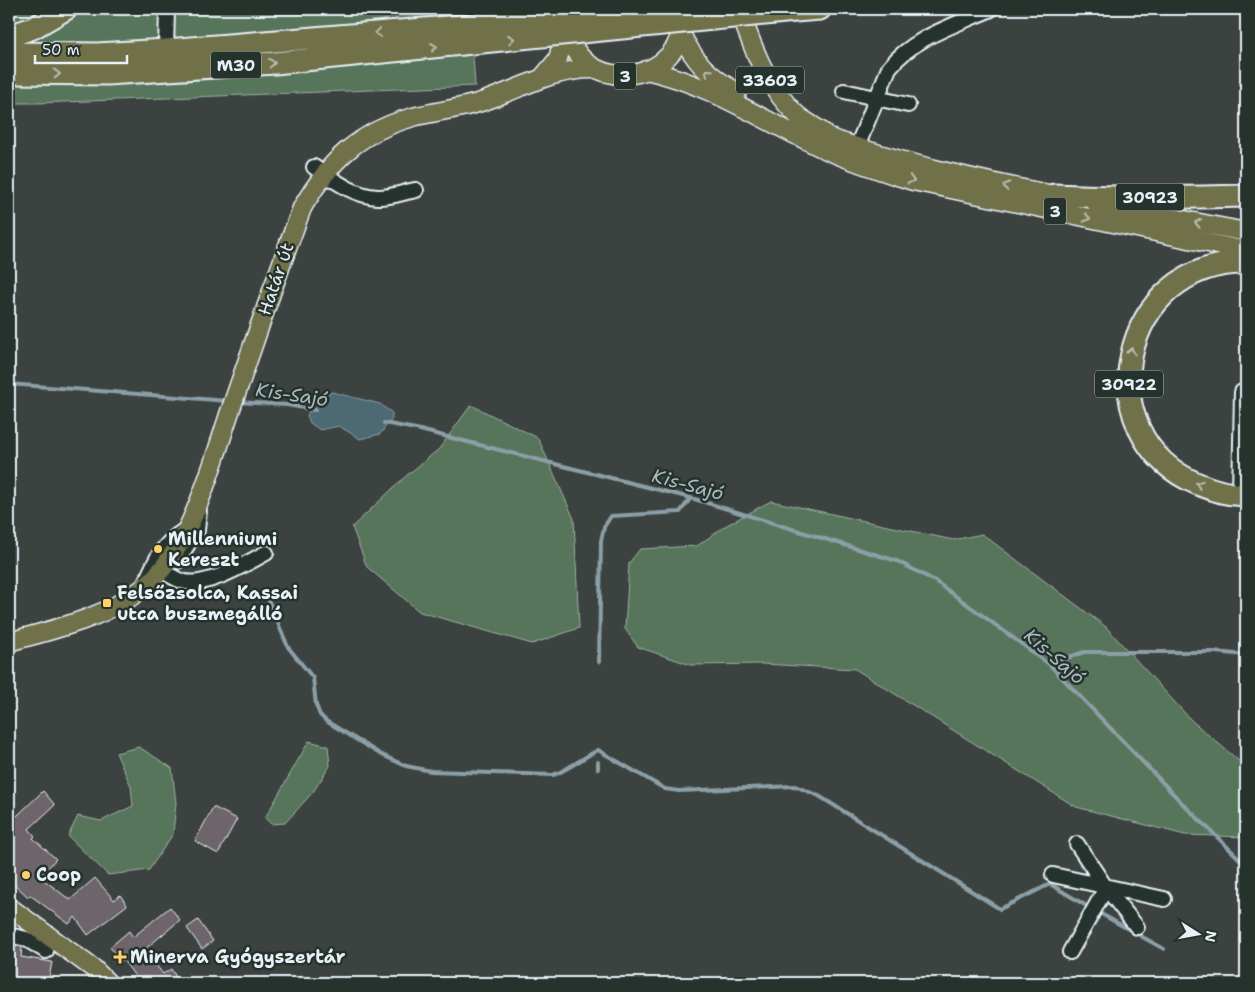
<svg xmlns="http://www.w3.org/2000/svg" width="1255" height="992" font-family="'Shantell Sans',sans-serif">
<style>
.green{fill:#57745a;stroke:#a0b2a9}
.water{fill:#4e6973;stroke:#8c9fa8}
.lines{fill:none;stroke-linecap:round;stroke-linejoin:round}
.stream{stroke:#8c9fa8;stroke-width:4}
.building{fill:#6e656b;stroke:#e8f1f8}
.minor-casing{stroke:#e8f1f8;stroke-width:18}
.major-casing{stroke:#e8f1f8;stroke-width:21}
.highway-casing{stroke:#e8f1f8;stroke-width:25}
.minor{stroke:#26332d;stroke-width:14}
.major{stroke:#70704a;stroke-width:18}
.highway{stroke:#70704a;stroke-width:21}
.highway-bridge-casing{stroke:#e8f1f8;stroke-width:25;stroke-linecap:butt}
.highway-bridge{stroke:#70704a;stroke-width:21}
.oneway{stroke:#b8bdb2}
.poi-dot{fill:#ffd166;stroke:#26332d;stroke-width:2}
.labels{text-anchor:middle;stroke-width:5;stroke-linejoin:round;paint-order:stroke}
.shield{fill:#26332d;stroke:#aeb8bb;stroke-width:1}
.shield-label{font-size:16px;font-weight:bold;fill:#e8f1f8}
.street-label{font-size:18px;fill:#e8f1f8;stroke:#26332d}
.poi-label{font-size:18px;font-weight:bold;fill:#e8f1f8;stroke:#26332d;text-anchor:start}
.water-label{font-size:19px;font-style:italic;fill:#aabbc3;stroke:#26332d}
</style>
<rect width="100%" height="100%" fill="#3c4240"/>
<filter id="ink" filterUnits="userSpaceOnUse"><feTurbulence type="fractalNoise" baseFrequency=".02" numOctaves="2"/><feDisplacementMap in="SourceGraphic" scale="10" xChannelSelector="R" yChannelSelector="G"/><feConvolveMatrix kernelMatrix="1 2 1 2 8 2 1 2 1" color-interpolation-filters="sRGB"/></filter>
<g filter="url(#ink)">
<!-- green -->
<path class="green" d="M9,9H470L475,86L38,103H9Z
M471,405L538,438L574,519L579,628L532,644L420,612L367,567L352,527L406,476L439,449Z
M771,501L953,540L982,534L1106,627L1191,720L1246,767V837L1185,835L1076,807L855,669L762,664L691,665L638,647L625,629L629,563L640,549L697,546L725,526Z
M309,741L328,746L330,766L313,792L285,823L271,824L265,818Z
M139,747L172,768L176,803L173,834L149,870L108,875L68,836L78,816L101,821L133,806L131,786L116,753Z"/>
<!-- water -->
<path class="water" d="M332,392L380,404L392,413V419L380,434L360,439L339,426L320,430L310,423L307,415L318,398Z"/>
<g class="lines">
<!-- stream -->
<path class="stream" d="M9,384L228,401
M238,402L287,405L315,410
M384,423L416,429L691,498L897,561L935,581L1049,664L1183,804L1246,865
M265,592L288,647L313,678L316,705L320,715L326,721L380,754L406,766L431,771L553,775C566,771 584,757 598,750
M599,662L601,541L604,527L611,516L680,512L691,498
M1049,664L1084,652H1215L1246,655
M598,750L665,789L679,791L795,786L819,796L1000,909L1050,884L1085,905
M598,762V769
M1103,915L1164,949"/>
</g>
<!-- building -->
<path class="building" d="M43,791L55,805L29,829L35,836L33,838L56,859L43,873L46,877L44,880L70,900L95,878L114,900L120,895L127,905L88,935L75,917L69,924L30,895L28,897L9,879V807L17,816Z
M213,807L237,819L218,854L195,841Z
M170,907L180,920L144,950L163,974L171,969L180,983H140L123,960L121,961L110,947L129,931L133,937Z
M198,920L213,941L202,949L187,928Z
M9,944L22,947L21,957L52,962L48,983L20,979V983H9Z"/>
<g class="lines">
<defs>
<path id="minor" d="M166,50L167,9
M844,91L908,105
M857,147L889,68C913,37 956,25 991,9
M314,167C334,180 352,195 377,197C389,198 404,192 416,190
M1240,495L1242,392
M177,561L197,530L199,511
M161,570C168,574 175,579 182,581C205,589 245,564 266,553
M144,586C155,561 161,545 185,530
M1077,844L1106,888L1137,927
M1053,875L1164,899
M9,935L26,939L46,951
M1070,952L1106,888"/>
<path id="major" d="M739,9C752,46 767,88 798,116C806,122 815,127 824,133
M567,22C572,100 692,88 682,9
M680,32C694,61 708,76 737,92
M646,70C710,84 762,120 820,147C850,161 882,171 913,181L1246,251
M543,77L558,59L566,26
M810,131C893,162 981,181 1068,198
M1096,203L1246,232
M9,642C54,629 103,619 142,589C194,548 213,458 235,397C257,334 278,271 302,208C330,160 359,132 413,117C436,111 461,109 484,101C522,88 554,68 596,69
M9,907L94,969L108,983"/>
<path id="highway" d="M795,11L820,9
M9,36L33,28L66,9
M9,53L97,54L166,50L461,26
M9,73L107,74L275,63L462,44
M1054,195C1118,198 1182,198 1246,196
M1246,263C1120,261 1083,436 1198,484C1213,490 1230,496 1246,494"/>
</defs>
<!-- minor casing -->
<use href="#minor" class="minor-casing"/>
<!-- major casing -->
<use href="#major" class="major-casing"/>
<!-- highway casing -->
<use href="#highway" class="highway-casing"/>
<!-- minor -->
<use href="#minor" class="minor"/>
<!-- major -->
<use href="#major" class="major"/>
<!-- highway -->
<use href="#highway" class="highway"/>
<defs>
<path id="highway-bridge" d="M461,26L636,9
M462,44L795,11"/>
</defs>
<!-- highway-bridge casing -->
<use href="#highway-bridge" class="highway-bridge-casing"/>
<!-- highway-bridge -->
<use href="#highway-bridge" class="highway-bridge"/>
</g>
<!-- one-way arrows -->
<defs><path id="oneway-chevron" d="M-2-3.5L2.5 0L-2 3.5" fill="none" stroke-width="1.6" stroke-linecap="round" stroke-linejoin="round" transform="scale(1.25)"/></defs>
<g class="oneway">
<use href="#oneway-chevron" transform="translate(378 33) rotate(175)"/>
<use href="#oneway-chevron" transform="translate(511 39) rotate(-6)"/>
<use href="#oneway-chevron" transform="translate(434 47) rotate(-7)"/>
<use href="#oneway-chevron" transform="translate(272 63) rotate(-4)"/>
<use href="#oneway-chevron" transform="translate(708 72) rotate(-139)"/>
<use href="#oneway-chevron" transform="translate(57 74)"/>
<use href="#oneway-chevron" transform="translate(911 180) rotate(15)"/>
<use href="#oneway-chevron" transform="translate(1006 186) rotate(-166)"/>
<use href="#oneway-chevron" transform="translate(1087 218) rotate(12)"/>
<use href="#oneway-chevron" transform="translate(1198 223) rotate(-169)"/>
<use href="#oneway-chevron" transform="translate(1131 351) rotate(-78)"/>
<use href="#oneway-chevron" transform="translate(1199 484) rotate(-158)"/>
</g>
</g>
<!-- markers -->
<g class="poi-dot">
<circle cx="158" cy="549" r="5"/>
<rect x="102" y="598" width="10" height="10" rx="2.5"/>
<circle cx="26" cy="875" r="5"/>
<path d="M117.5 949.5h5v5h5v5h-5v5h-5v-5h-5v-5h5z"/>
</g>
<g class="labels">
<!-- shield labels -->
<g class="shield">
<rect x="211" y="51.5" width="50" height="27" rx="4"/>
<rect x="614" y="62.5" width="22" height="27" rx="4"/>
<rect x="736" y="66.5" width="68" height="27" rx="4"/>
<rect x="1116" y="183.5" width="68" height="27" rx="4"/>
<rect x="1044" y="197.5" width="22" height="27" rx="4"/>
<rect x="1095" y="370.5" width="68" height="27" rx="4"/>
</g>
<g class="shield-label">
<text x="236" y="71">M30</text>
<text x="625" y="82">3</text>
<text x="770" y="86">33603</text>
<text x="1150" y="203">30923</text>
<text x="1055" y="217">3</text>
<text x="1129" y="390">30922</text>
</g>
<!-- street labels -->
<g class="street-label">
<text transform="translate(276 279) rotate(-71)" y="6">Határ út</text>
</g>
<!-- poi labels -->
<g class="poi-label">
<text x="168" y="545">Millenniumi<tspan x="168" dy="21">Kereszt</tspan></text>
<text x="117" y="599">Felsőzsolca, Kassai<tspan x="117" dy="21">utca buszmegálló</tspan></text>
<text x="36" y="881">Coop</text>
<text x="130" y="963">Minerva Gyógyszertár</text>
</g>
<!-- water labels -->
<g class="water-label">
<text transform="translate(292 394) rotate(8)" y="7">Kis-Sajó</text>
<text transform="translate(688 484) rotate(15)" y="7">Kis-Sajó</text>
<text transform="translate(1055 656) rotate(41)" y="7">Kis-Sajó</text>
</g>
</g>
<!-- margin -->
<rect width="1255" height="992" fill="none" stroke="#26332d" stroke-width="30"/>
<rect x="15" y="15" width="1225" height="962" fill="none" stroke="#e8f1f8" stroke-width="2" filter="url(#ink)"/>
<!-- north arrow -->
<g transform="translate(1198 934) rotate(101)" stroke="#26332d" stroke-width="4" paint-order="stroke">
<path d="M0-4L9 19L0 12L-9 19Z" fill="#e8f1f8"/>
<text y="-8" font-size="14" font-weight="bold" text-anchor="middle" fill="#e8f1f8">N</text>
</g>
<!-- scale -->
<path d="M35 55v8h92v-8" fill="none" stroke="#e8f1f8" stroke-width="2.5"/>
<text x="42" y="55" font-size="15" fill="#e8f1f8" stroke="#26332d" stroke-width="4" paint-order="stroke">50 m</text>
</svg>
